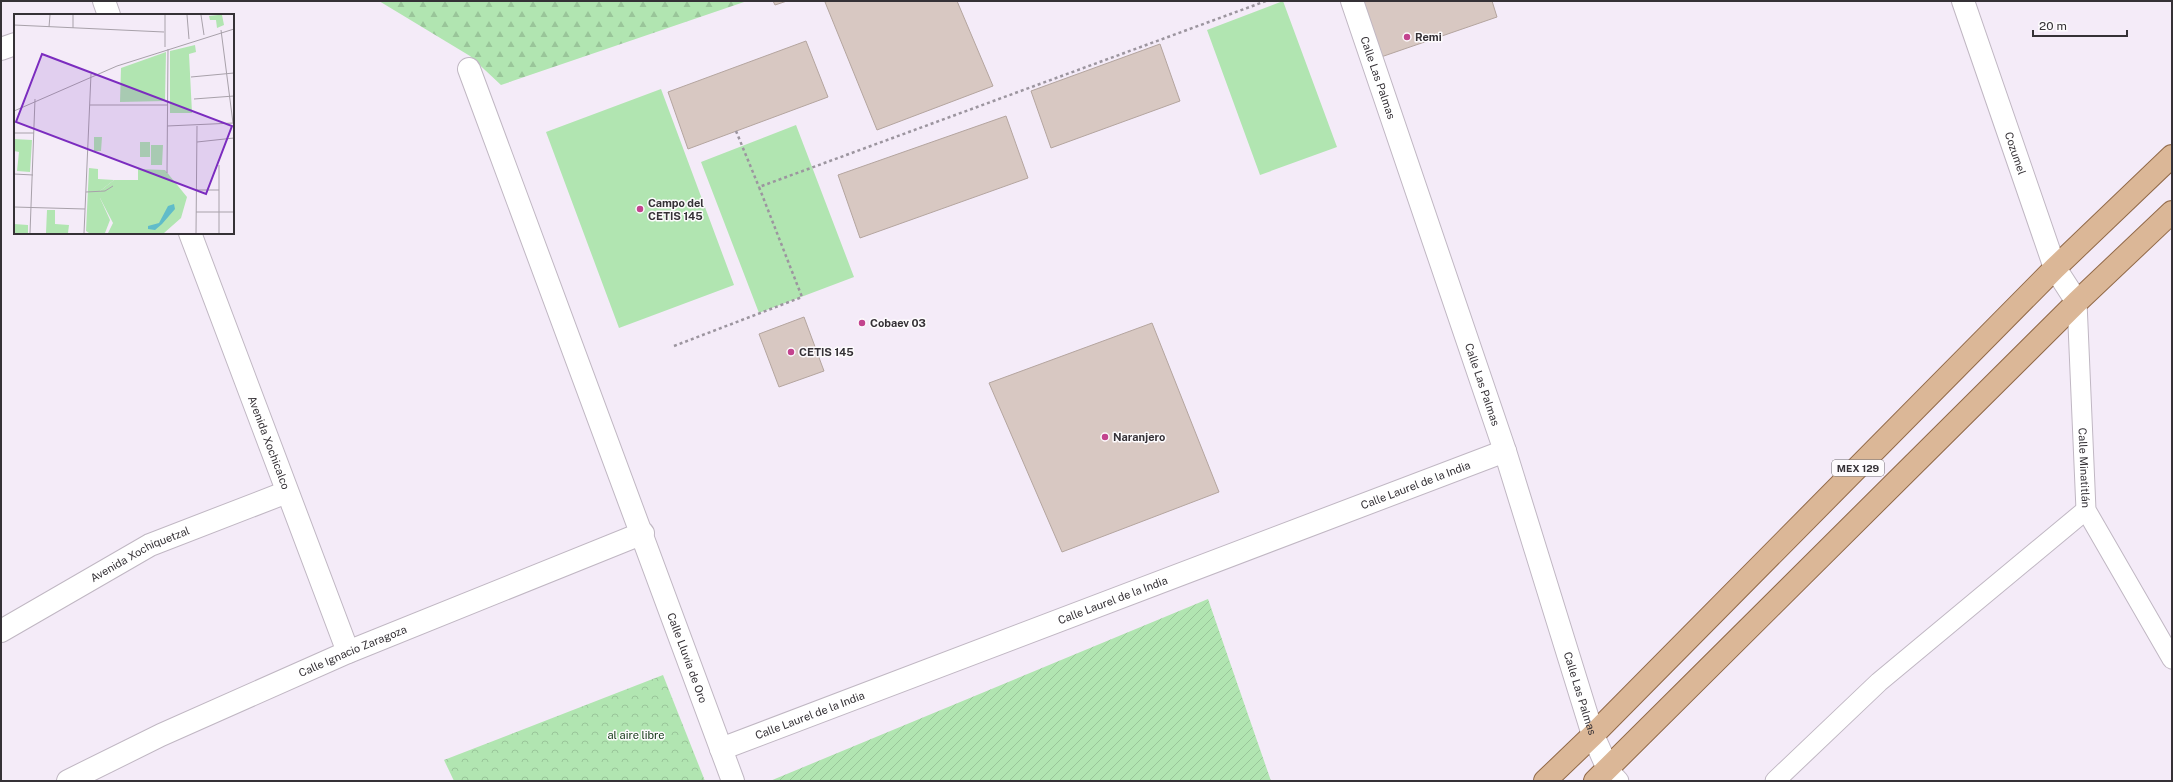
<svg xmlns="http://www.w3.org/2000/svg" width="2173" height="782" font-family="'Public Sans',sans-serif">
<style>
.grass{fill:#b1e5b1}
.forest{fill:url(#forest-firs)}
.park{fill:url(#park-crowns)}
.garden{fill:url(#garden-furrows)}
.building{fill:#d8c8c2;stroke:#b4a59f}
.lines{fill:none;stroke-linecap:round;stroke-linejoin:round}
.service-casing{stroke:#c0b7c3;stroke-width:21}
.minor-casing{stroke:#c0b7c3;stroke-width:24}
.primary-casing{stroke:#916948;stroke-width:24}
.path{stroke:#9c959f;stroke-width:2.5;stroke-dasharray:3 3;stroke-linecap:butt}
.service{stroke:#fff;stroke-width:19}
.minor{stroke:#fff;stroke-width:22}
.primary{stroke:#dbb797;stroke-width:22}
.poi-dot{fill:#c3438e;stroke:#fdfbfd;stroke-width:1.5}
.labels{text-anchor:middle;stroke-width:3;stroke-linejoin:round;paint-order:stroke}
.shield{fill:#fdfbfd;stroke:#716e72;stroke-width:1}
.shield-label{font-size:10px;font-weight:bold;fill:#353136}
.poi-label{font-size:11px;font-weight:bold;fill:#353136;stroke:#fdfbfd;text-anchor:start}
.street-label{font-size:11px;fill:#353136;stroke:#fdfbfd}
.park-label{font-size:11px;fill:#0e3311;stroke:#fdfbfd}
.inset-road{fill:none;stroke:#a8a1aa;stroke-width:1}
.view{fill:#7b2cbf;fill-opacity:0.15;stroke:#7b2cbf;stroke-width:2}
.inset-edge{fill:none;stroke:#353136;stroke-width:2}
</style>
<defs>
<pattern id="forest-firs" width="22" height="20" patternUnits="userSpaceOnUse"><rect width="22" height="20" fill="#b1e5b1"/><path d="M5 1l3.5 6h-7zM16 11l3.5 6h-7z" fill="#99c599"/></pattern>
<pattern id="park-crowns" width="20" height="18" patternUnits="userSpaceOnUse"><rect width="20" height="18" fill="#b1e5b1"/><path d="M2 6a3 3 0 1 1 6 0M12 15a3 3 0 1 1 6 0" fill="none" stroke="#99c599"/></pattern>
<pattern id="garden-furrows" width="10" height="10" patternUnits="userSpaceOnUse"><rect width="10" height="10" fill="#b1e5b1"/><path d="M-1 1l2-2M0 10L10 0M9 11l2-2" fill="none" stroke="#99c599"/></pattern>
</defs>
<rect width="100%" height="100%" fill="#f4ebf8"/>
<!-- grass -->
<path class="grass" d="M1283,1L1337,147L1260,175L1207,30Z
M661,89L734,285L619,328L546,132Z
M796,125L854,277L759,313L701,162Z"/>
<!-- forest -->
<path class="forest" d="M379,1H747L501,85L470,56Z"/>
<!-- park -->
<path class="park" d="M663,675L705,781H454L444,760Z"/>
<!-- garden -->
<path class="garden" d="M1208,599L1271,781H770Z"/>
<!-- building -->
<path class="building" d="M773,1H787L775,5Z
M829,1H957L993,86L877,130L825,2Z
M1362,1H1492L1497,17L1381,57Z
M806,41L828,97L688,149L668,92Z
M1160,44L1180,101L1051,148L1031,91Z
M1006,116L1028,178L860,238L838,175Z
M804,317L824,371L779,387L759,334Z
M1152,323L1219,492L1062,552L989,383Z"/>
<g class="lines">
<defs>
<g id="service">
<path id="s1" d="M2077,302L2086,510L2172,659"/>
<path d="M1608,769L1619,781"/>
<path d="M1775,781L1879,682L2086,510"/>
</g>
<g id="minor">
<path d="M104,1L109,15"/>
<path id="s2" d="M1352,1L1505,451L1593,735L1608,769"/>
<path id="s3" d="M1963,1L2055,268L2077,302"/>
<path d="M1,49L15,44"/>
<path id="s4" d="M469,69L733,781"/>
<path id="s5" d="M190,233L348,652"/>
<path id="s6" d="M1,631L150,545L287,492"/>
<path id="s7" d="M721,749L1505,451"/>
<path id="s8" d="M68,781L161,735L348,652L643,533"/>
</g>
<path id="primary" d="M1545,781L1593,735L2055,268L2172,156
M1595,781L2077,302L2172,212"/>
</defs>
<!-- service casing -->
<use href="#service" class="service-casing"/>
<!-- minor casing -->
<use href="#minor" class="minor-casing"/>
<!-- primary casing -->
<use href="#primary" class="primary-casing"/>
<!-- path -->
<path class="path" d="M736,131L759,187
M674,346L802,297L759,187L1266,1"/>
<!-- service -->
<use href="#service" class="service"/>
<!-- minor -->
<use href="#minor" class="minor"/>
<!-- primary -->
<use href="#primary" class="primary"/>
</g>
<!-- markers -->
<g class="poi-dot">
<circle cx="1407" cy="37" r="4"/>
<circle cx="640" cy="209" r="4"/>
<circle cx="862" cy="323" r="4"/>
<circle cx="791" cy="352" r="4"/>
<circle cx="1105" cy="437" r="4"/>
</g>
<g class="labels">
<!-- shield labels -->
<rect class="shield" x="1832" y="460" width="52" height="16" rx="3"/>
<g class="shield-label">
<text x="1858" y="472">MEX 129</text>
</g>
<!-- poi labels -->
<g class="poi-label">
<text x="1415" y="41">Remi</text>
<text x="648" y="207">Campo del<tspan x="648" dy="13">CETIS 145</tspan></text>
<text x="870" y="327">Cobaev 03</text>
<text x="799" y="356">CETIS 145</text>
<text x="1113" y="441">Naranjero</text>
</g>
<!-- street labels -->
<g class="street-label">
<text dy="4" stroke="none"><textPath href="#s2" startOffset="81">Calle Las Palmas</textPath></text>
<text dy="4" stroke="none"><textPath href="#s3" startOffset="161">Cozumel</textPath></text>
<text dy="4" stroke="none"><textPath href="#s2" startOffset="405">Calle Las Palmas</textPath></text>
<text dy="4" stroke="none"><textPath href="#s5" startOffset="224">Avenida Xochicalco</textPath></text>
<text dy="4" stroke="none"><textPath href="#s1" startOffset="166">Calle Minatitlán</textPath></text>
<text dy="4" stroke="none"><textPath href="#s7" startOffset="743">Calle Laurel de la India</textPath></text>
<text dy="4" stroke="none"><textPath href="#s6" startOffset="159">Avenida Xochiquetzal</textPath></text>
<text dy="4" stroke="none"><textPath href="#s7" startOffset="419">Calle Laurel de la India</textPath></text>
<text dy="4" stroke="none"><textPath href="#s8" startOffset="313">Calle Ignacio Zaragoza</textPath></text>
<text dy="4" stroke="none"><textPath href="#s4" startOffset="628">Calle Lluvia de Oro</textPath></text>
<text dy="4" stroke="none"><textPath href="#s2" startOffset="729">Calle Las Palmas</textPath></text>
<text dy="4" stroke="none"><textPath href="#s7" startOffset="95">Calle Laurel de la India</textPath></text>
</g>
<!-- park labels -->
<g class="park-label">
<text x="636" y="739">al aire libre</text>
</g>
</g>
<!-- overview -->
<g transform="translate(14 14)">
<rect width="220" height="220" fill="#f4ebf8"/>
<path d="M204,1H208L210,11L203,14L202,6H196L195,2ZM80,123H88L87,137H80ZM126,128H136V143H126ZM137,131H149L148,151H137ZM75,154L84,155V165L100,166L86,177V184L96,206L91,219H75L72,217ZM0,192V210L14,211V219H0ZM33,196H41V210L55,211L54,219H32Z" fill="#b1e5b1"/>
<path d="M124,155L151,156L173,183L167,204L150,219H94L99,209L86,184V177L100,166H124Z" fill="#b1e5b1"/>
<path d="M181,31L182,38L175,40L178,99H156V37ZM0,125L18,126L16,158L3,157L5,138L0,137Z" fill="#b1e5b1"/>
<path d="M152,38L151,87L106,88L107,54Z" fill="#b1e5b1"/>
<path d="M160,190L161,195L148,210L141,216L134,215V212L145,209L154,192Z" fill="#60bcc9"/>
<path class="inset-road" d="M173,1L175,25M187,1L190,21M0,11L150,18M35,13L36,1M59,14V1M207,16L219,109M151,33V1M177,63L220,59M180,85L220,82M76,91H154M0,97L103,52L220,15M153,112L220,109M0,119H20M183,128L220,124M153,159L154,35M0,160L19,161M183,176H205M72,178L91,177L99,172M0,193L71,195M182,198H220M16,219L21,85M70,219L77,60M182,219L183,112M205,219V151"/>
<path class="view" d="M28,40L218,112L192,180L2,108Z"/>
<rect width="220" height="220" class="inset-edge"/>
</g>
<!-- border -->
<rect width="2173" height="782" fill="none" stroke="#353136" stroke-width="4"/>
<!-- scale -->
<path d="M2033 30v6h94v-6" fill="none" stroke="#353136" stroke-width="2"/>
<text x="2039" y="30" font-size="12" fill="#353136" stroke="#fdfbfd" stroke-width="3" paint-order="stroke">20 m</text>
</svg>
